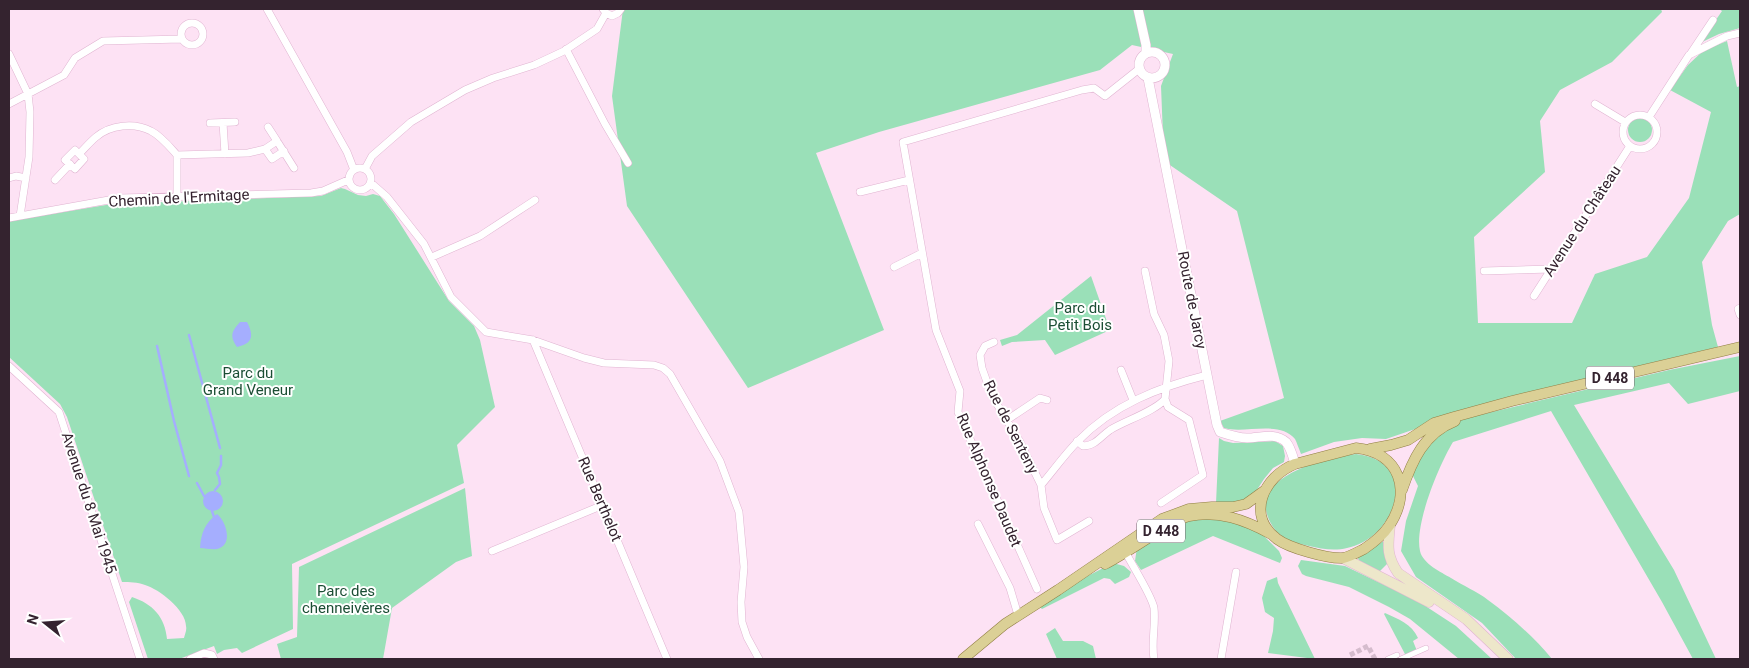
<svg xmlns="http://www.w3.org/2000/svg" width="1749" height="668" font-family="Roboto,sans-serif">
<style>
.green{fill:#9ae0b8}
.water{fill:#a5aefe}
.lines{fill:none;stroke-linecap:round;stroke-linejoin:round}
.stream{stroke:#a5aefe;stroke-width:2.5}
.pedestrian-tunnel{stroke:#d5bccd;stroke-width:5;stroke-dasharray:5 2.5;stroke-linecap:butt}
.pedestrian-casing{stroke:#e0b4d1;stroke-width:6}
.minor-casing{stroke:#e0b4d1;stroke-width:8}
.tertiary-casing{stroke:#e0b4d1;stroke-width:10}
.secondary-casing{stroke:#e0b4d1;stroke-width:11}
.primary-casing{stroke:#917f44;stroke-width:11}
.pedestrian{stroke:#fff;stroke-width:5}
.minor{stroke:#fff;stroke-width:7}
.tertiary{stroke:#fff;stroke-width:9}
.secondary{stroke:#ede7ca;stroke-width:10}
.primary{stroke:#dbd096;stroke-width:10}
.labels{text-anchor:middle;stroke-width:4;stroke-linejoin:round;paint-order:stroke}
.shield{fill:#fff;stroke:#71656d;stroke-width:1}
.shield-label{font-size:14px;font-weight:bold;fill:#34232f}
.street-label{font-size:15px;fill:#34232f;stroke:#fff}
.park-label{font-size:15px;fill:#1b4e34;stroke:#fff}
</style>
<rect width="100%" height="100%" fill="#fde2f4"/>
<!-- green -->
<path class="green" d="M623,9H1661L1662,12L1612,62L1560,90L1540,121L1545,172L1474,237L1478,323H1572L1595,274L1647,257L1689,198L1711,112L1670,90L1688,65L1704,50L1727,41L1737,87L1740,86V214L1728,221L1702,262L1712,325L1718,347L1509,397L1386,439L1362,438L1334,442L1301,454C1299,449 1297,443 1295,439C1280,420 1244,434 1224,428L1220,421L1284,398L1237,211L1164,161L1161,86L1173,54L1132,45L1100,70L879,132L816,153L884,330L748,388L627,206L612,96Z
M1719,9H1740V28L1719,34L1700,43L1722,11Z
M1628 130a12 12 0 1 1 24 0a12 12 0 1 1-24 0Z
M341,188L345,189L358,195L366,196L373,194L380,196L394,214L449,301L474,326L480,340L495,407L457,445L464,483L292,564L293,629L242,653L237,648L224,650L217,654L214,646L179,659H148L129,602L132,597C153,604 165,617 167,639L184,638C185,634 187,630 186,626C186,610 159,589 145,585C137,582 130,582 122,582L67,417L60,404L9,357V221L112,204L321,196Z
M1091,276L1110,330L1055,355L1045,340L1012,342L1002,346L1000,340L1017,335Z
M1740,356V391L1688,404L1669,383L1574,405L1674,570L1716,659H1693L1662,602L1551,411L1453,442C1439,465 1414,525 1420,551C1423,564 1441,572 1451,578C1463,586 1477,591 1488,600C1511,617 1534,637 1552,659H1516L1482,623L1416,577L1401,551L1406,521L1418,486L1412,474L1425,444L1458,420L1669,370Z
M1219,438L1224,441L1233,443L1275,441L1283,446L1285,456L1284,462L1273,468L1264,479L1253,496L1234,504L1216,503Z
M1356,454C1421,461 1397,538 1347,548C1335,551 1321,549 1309,546C1295,543 1281,539 1273,527C1241,478 1323,458 1356,454Z
M465,488L472,556L456,562L392,608L383,659H281L277,644L297,637L299,567Z
M1187,517L1231,518L1262,534L1279,551L1282,558L1280,563L1213,536L1141,570L1135,561L1137,547Z
M1382,542H1384L1387,564L1379,572L1359,561L1358,558Z
M1301,560L1345,566L1405,595L1407,594L1456,626L1492,659H1459L1410,619L1389,607L1349,587L1306,576L1302,574L1298,566Z
M1113,563L1124,566L1131,572L1129,577L1115,584L1110,579L1104,578L1042,609L1039,606L1074,583Z
M1277,577L1278,583L1315,659L1268,653L1273,631L1274,618L1265,612L1262,598L1267,581Z
M1385,613C1398,619 1412,624 1418,638L1413,641L1417,651L1406,656L1384,614Z
M1055,628L1063,641H1083L1093,646L1096,659H1057L1046,634Z"/>
<!-- water -->
<path class="water" d="M240,322H247C254,335 253,344 237,347C229,336 232,331 240,322Z
M203 501a10 10 0 1 1 20 0a10 10 0 1 1-20 0Z
M217,514C226,521 234,545 217,549C212,550 205,548 200,548C201,533 205,523 217,514Z"/>
<g class="lines">
<!-- stream -->
<path class="stream" d="M189,335L220,448
M157,346L174,421L189,476
M197,483L204,496
M215,490L220,484L219,477L217,473L221,465V456
M212,511L214,517"/>
<!-- pedestrian-tunnel -->
<path class="pedestrian-tunnel" d="M1350,655L1368,646L1375,659"/>
<defs>
<path id="pedestrian" d="M1388,659L1397,655
M1401,659L1426,648"/>
<path id="minor" d="M267,9L347,152L354,170
M603,9L606,13L612,16L618,13L621,9
M181 34a11 11 0 1 1 22 0a11 11 0 1 1-22 0Z
M566,49L605,124L628,163
M1691,53L1713,20
M9,54L28,94L30,112L29,157L20,216
M9,104L64,75L75,58L103,41L181,39
M1595,104L1625,122
M1623 132a17 17 0 1 1 34 0a17 17 0 1 1-34 0Z
M1649,117L1689,55L1727,36L1740,33
M210,123L235,122
M223,123L225,154
M268,127L277,141
M75,150L84,159L75,169L65,160Z
M284,151L272,159L265,149L277,141L294,168
M79,154C85,148 90,142 96,137C110,125 134,122 151,131C161,136 169,146 177,155L248,153L265,149
M177,155V197
M349 179a11 11 0 1 1 22 0a11 11 0 1 1-22 0Z
M365,169L372,156L411,122L465,90L493,78L534,65L564,51L597,29L606,13
M9,178L16,176L26,178
M55,180L70,164
M371,183L387,197L424,244L451,297L486,332L533,340L584,358L604,363L654,365L663,368L670,374L720,461L739,512L744,567L741,602L742,622L747,637L759,659
M860,192L909,180
M9,218L120,198L311,193L323,191L348,180
M432,257L480,236L535,200
M894,267L922,253
M1145,271L1154,314L1164,335L1169,361L1165,399L1168,407L1189,420L1203,475L1161,503
M1484,271L1552,269
M1534,296L1630,146
M1740,308L1738,309L1740,315
M533,340L667,659
M994,342L985,346L980,355L982,368L992,396L1019,440L1041,485L1044,508L1057,540L1089,521
M9,366L59,412L140,659
M1121,370L1133,400
M1007,420L1040,398L1047,400
M1077,441L1083,446C1095,446 1100,437 1110,430C1124,421 1156,411 1165,399
M1041,485C1053,471 1065,454 1078,441C1113,405 1159,387 1207,375
M978,524L1010,588L1018,615
M492,551L603,505
M1126,553C1132,565 1152,596 1154,608C1156,625 1151,642 1154,659
M1037,589L958,412L960,391L936,330L903,142L1082,90L1094,88L1105,96L1139,69
M190,659L204,653L212,655L214,659
M1221,659L1236,572"/>
<path id="tertiary" d="M1138,9L1146,45V53
M1139 65a13 13 0 1 1 26 0a13 13 0 1 1-26 0Z
M1148,78L1217,425L1220,432C1229,435 1238,438 1247,438C1260,438 1275,432 1286,442C1291,448 1293,457 1295,464"/>
<path id="secondary" d="M1390,525C1388,546 1386,555 1398,573L1466,619L1508,659
M1343,558L1429,602"/>
<path id="primary" d="M1356,448C1399,452 1413,491 1389,526C1383,535 1373,543 1364,549C1358,552 1349,557 1343,558C1328,559 1289,548 1277,539C1246,515 1263,477 1295,464Z
M1370,449L1391,445L1408,440L1434,423L1454,417L1512,401L1740,347
M1402,490C1412,461 1424,433 1455,421
M1105,564C1120,556 1134,547 1148,538C1161,531 1175,520 1189,516C1219,510 1245,520 1271,534
M963,659L1005,624L1058,590L1162,519L1189,509L1212,507H1233L1246,504L1264,491"/>
</defs>
<!-- pedestrian casing -->
<use href="#pedestrian" class="pedestrian-casing"/>
<!-- minor casing -->
<use href="#minor" class="minor-casing"/>
<!-- tertiary casing -->
<use href="#tertiary" class="tertiary-casing"/>
<!-- secondary casing -->
<use href="#secondary" class="secondary-casing"/>
<!-- primary casing -->
<use href="#primary" class="primary-casing"/>
<!-- pedestrian -->
<use href="#pedestrian" class="pedestrian"/>
<!-- minor -->
<use href="#minor" class="minor"/>
<!-- tertiary -->
<use href="#tertiary" class="tertiary"/>
<!-- secondary -->
<use href="#secondary" class="secondary"/>
<!-- primary -->
<use href="#primary" class="primary"/>
</g>
<g class="labels">
<!-- shield labels -->
<g class="shield">
<rect x="1586" y="366.5" width="48" height="23" rx="4"/>
<rect x="1137" y="519.5" width="48" height="23" rx="4"/>
</g>
<g class="shield-label">
<text x="1610" y="383">D 448</text>
<text x="1161" y="536">D 448</text>
</g>
<!-- street labels -->
<g class="street-label">
<text transform="translate(179 198) rotate(-3)" y="5">Chemin de l'Ermitage</text>
<text transform="translate(1582 221) rotate(-57)" y="5">Avenue du Château</text>
<text transform="translate(1192 300) rotate(79)" y="5">Route de Jarcy</text>
<text transform="translate(1011 427) rotate(63)" y="5">Rue de Senteny</text>
<text transform="translate(989 480) rotate(67)" y="5">Rue Alphonse Daudet</text>
<text transform="translate(600 499) rotate(67)" y="5">Rue Berthelot</text>
<text transform="translate(89 503) rotate(72)" y="5">Avenue du 8 Mai 1945</text>
</g>
<!-- park labels -->
<g class="park-label">
<text x="1080" y="313">Parc du<tspan x="1080" dy="17">Petit Bois</tspan></text>
<text x="248" y="378">Parc du<tspan x="248" dy="17">Grand Veneur</tspan></text>
<text x="346" y="596">Parc des<tspan x="346" dy="17">chenneivères</tspan></text>
</g>
</g>
<!-- border -->
<rect width="1749" height="668" fill="none" stroke="#34232f" stroke-width="20"/>
<!-- north arrow -->
<g transform="translate(45 623) rotate(287)" stroke="#ffffff" stroke-width="4" paint-order="stroke">
<path d="M0-4L9 19L0 12L-9 19Z" fill="#34232f"/>
<text y="-8" font-size="14" font-weight="bold" text-anchor="middle" fill="#34232f">N</text>
</g>
</svg>
